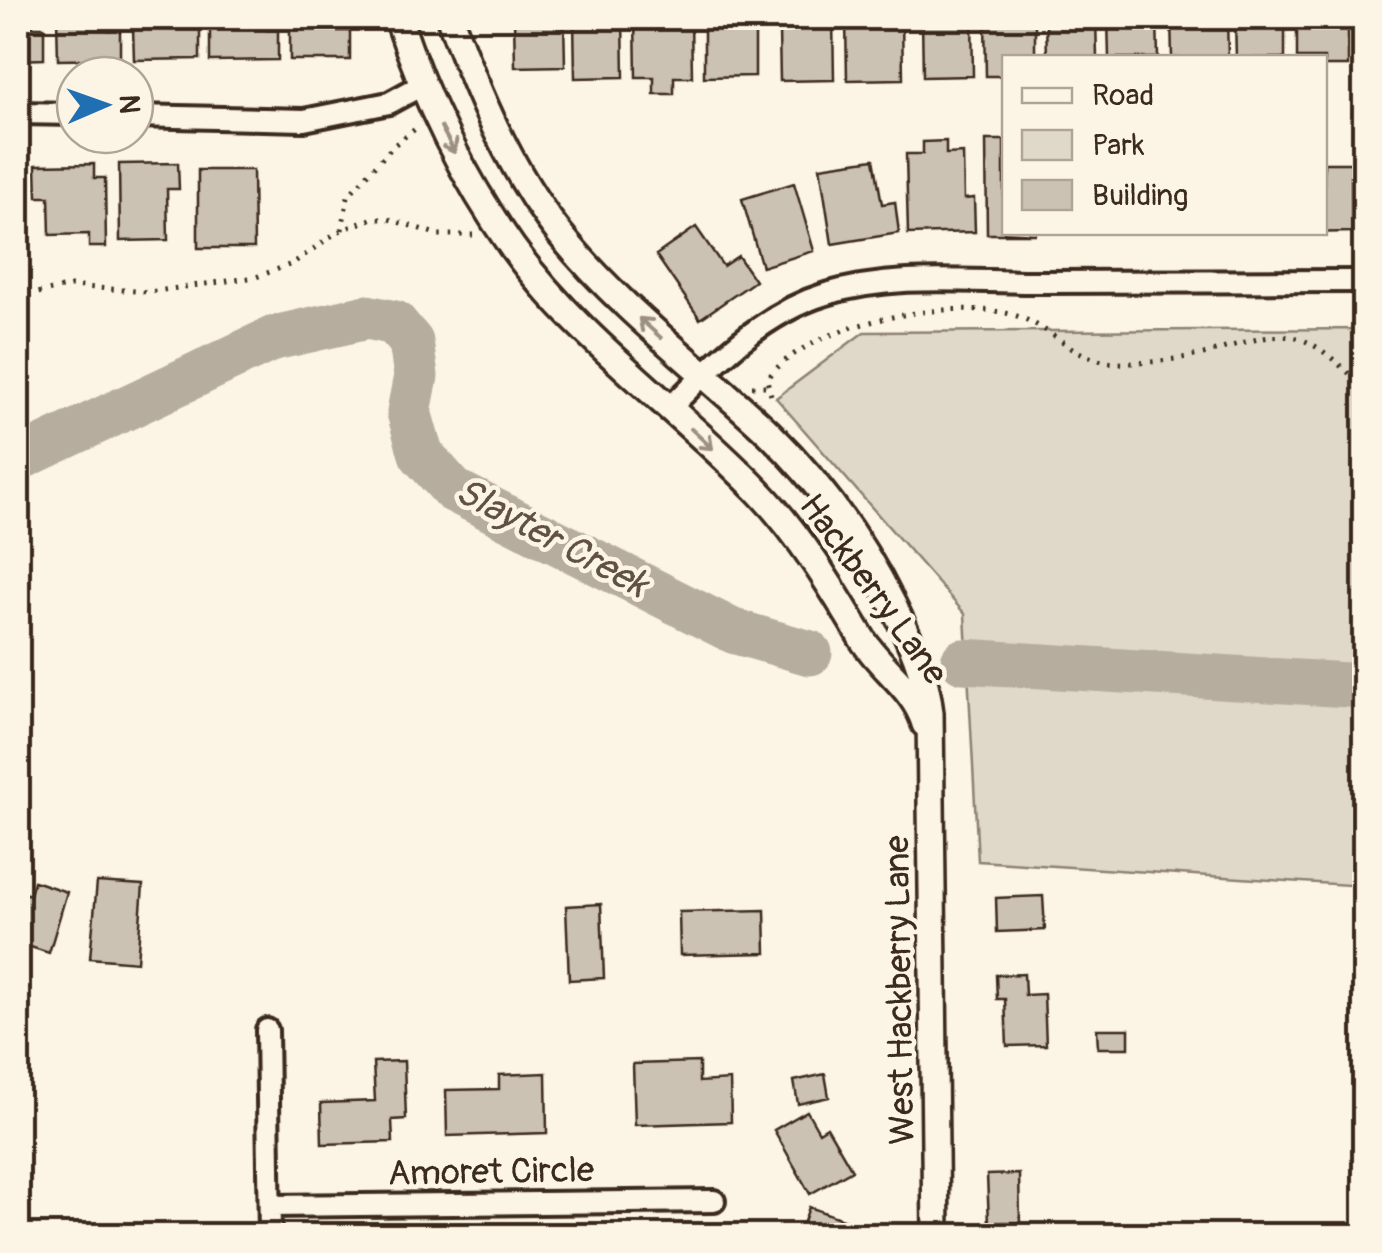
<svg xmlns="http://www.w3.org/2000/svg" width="1382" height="1253" font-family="Pangolin,sans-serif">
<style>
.green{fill:#e0d8c8;stroke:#8e8173;stroke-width:2.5}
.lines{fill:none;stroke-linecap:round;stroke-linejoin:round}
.river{stroke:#b7ad9e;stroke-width:45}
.building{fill:#ccc2b3;stroke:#3b2a1e;stroke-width:2.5}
.minor-casing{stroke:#3b2a1e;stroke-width:28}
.tertiary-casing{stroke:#3b2a1e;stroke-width:32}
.path{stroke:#3b2a1e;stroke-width:5;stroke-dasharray:2.5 8;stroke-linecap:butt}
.minor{stroke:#fcf5e5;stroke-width:20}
.tertiary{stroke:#fcf5e5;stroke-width:25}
.oneway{stroke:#9c9082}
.labels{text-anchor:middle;stroke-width:9;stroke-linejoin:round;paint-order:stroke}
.street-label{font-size:35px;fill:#3b2a1e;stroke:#fcf5e5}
.water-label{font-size:38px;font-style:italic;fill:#605144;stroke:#fcf5e5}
</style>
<rect width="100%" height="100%" fill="#fcf5e5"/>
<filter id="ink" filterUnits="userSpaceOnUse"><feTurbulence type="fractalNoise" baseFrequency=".01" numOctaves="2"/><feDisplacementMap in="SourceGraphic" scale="20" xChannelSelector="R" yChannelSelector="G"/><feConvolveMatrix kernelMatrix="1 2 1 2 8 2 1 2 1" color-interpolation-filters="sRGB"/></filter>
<g filter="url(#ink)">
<!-- green -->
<path class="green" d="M1364,329V886L978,861L965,614L776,398L864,332Z"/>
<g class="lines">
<!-- river -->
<path class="river" d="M18,459L274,338L367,317L395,323L411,342L416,376L409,412L421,454L453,490L733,631L810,653
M963,661L1364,686"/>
</g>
<!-- building -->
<path class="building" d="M18,18H33V27H44V59L18,60Z
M57,18H108V30H120V59L58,60Z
M144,18H200V59L134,60L133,28H144Z
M210,18H267V30H278V60L210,61Z
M290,18H338V31H350V60H290Z
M514,18H564L565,66L515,67Z
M574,18H623L624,77L575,78Z
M635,18H691L692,77H674V94H654V77H636Z
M704,18H755V76L704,77Z
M768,18H833L834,80L780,81L779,30H768Z
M846,18H902L903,79L847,80Z
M922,18H972L973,76L923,77Z
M985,18H1035V58H1004V76H986Z
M1046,18H1096L1097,58H1047Z
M1108,18H1157L1158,58H1109Z
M1171,18H1227L1228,58H1172Z
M1235,18H1285V58H1236Z
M1297,18H1348V66H1324V58H1297Z
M1361,18H1364V76H1362Z
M986,140H1004V232L1036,234H987Z
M946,141V154L963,153L964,199L974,198L975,232L908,234L906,154H923V142Z
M1362,153H1364V232H1362Z
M874,159L882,204L895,202L899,233L832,244L820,167Z
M18,163H27L26,194H18Z
M178,163L179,189H167L168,240L120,241L119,164Z
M1324,163H1351L1352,232L1299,233L1324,232Z
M94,164V178H105L106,247H89V234L50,235L49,197H37L36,165Z
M198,170H253L254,248H198Z
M794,183L814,251L762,267L742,199Z
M696,227L723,266L738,256L755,281L700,319L656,255Z
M34,881L67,892L49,953L18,943V891L30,895Z
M97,882L143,885L137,962L90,958Z
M1043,896L1045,930L997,932L996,898Z
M601,904L604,978L569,980L566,906Z
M765,910L766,953L680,955L679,912Z
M1024,974L1025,995L1044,994L1046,1045L1007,1046L1005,999H997L996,975Z
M1097,1029H1129V1048H1098Z
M404,1061L406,1119L392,1120L393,1142L322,1144L321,1103L375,1101L373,1062Z
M699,1062V1082L730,1080L731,1122L635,1125L633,1064Z
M546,1073L547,1133L447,1136L446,1090L499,1089V1075Z
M825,1074L829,1097L798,1104L794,1081Z
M807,1111L819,1132L827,1127L852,1170L810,1194L774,1130Z
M1019,1174L1020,1222L989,1223L987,1175Z
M809,1207L889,1236H799Z"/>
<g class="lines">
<defs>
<path id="minor" d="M18,113L75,114
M135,116L304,120L389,103L422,85
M669,409C714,363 763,313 826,294C897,273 966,282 1038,282C1147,282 1256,281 1364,281
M267,1030L270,1236
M270,1206L714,1201"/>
<path id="tertiary" d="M398,18C425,99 462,176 512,247C580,341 679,409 759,492C801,536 832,588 863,640C882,670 915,689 925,724
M450,18C477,92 510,171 560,234C621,310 699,367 769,433C820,483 862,542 893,605C910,640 926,673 930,713L936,1236"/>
</defs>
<!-- minor casing -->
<use href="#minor" class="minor-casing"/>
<!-- tertiary casing -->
<use href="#tertiary" class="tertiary-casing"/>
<!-- path -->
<path class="path" d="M342,230L348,196L394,145L418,127
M18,297L71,286L149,292L256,277L292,264L337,232L371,219H389L439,235H473
M752,386H767
M771,395L767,380C805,323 951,297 1014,315C1051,326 1075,361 1116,363C1143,364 1172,360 1199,355C1230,349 1271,328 1303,340C1326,349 1344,371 1364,385"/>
<!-- minor -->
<use href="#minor" class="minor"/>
<!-- tertiary -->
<use href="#tertiary" class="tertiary"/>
</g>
<!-- one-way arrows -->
<defs><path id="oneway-shaft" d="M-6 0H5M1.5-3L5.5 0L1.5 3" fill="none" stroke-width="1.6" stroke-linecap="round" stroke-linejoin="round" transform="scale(2.5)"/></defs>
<g class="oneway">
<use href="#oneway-shaft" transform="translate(448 140) rotate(62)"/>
<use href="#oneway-shaft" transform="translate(650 328) rotate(-138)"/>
<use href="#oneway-shaft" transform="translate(702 439) rotate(43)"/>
</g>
</g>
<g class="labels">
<!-- street labels -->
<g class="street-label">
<text transform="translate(874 589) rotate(54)" y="12">Hackberry Lane</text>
<text transform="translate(899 990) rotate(-91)" y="12">West Hackberry Lane</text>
<text transform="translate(491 1171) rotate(-1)" y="12">Amoret Circle</text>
</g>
<!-- water labels -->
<g class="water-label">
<text transform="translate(552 537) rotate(28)" y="13">Slayter Creek</text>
</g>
</g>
<!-- margin -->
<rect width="1382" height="1253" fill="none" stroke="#fcf5e5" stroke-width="60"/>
<rect x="30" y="30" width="1322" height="1193" fill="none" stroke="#3b2a1e" stroke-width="4" filter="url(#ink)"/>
<!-- legend -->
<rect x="1002" y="55" width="325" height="180" fill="#fcf5e5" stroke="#afa495" stroke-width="2.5"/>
<rect x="1022" y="88" width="50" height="15" fill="#fcf5e5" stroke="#afa495" stroke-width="2.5"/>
<text x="1092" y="105" font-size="30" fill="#3b2a1e">Road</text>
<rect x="1022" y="130" width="50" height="30" fill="#e0d8c8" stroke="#afa495" stroke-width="2.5"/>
<text x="1092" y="155" font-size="30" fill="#3b2a1e">Park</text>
<rect x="1022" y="180" width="50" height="30" fill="#ccc2b3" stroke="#afa495" stroke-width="2.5"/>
<text x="1092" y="205" font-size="30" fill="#3b2a1e">Building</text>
<!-- north arrow -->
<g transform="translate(105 105) rotate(88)"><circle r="48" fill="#fcf5e5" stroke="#afa495" stroke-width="2.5"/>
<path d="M0-8L18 38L0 25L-18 38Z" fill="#1f6fb2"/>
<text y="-15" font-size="28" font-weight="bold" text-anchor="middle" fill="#3b2a1e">N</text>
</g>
</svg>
